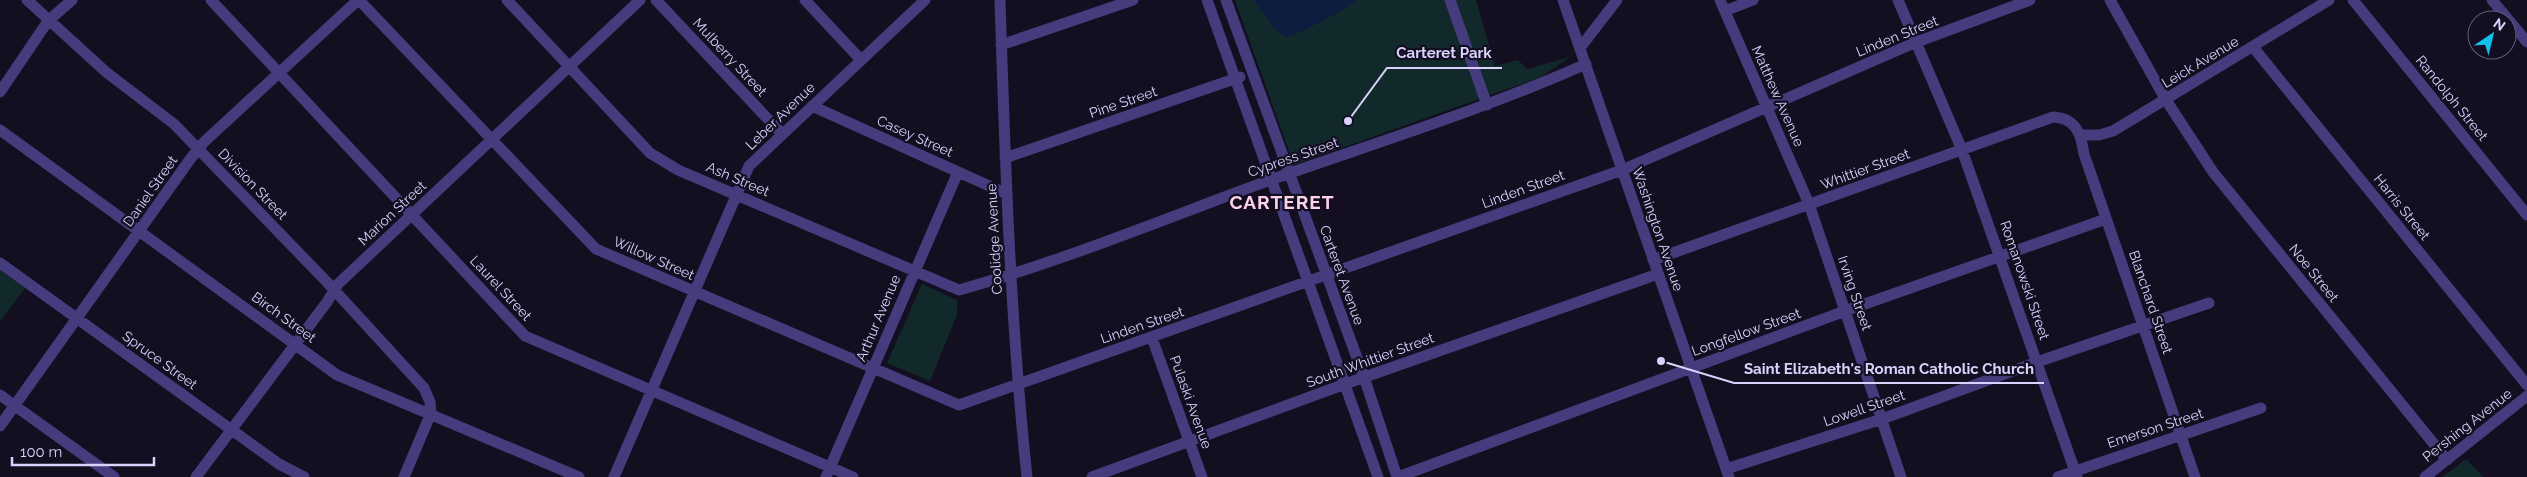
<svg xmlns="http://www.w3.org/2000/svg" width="2527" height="477" font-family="Raleway,sans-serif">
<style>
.green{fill:#12292b}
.water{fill:#0e1c40}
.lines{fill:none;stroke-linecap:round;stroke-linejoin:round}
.minor{stroke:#453c7d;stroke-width:11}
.labels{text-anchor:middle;stroke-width:4.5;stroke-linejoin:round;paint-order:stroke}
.street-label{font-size:14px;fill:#dad1fc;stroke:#130f21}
.district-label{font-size:19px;font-weight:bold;letter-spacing:1px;fill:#fdd3ea;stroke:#130f21}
.leader{fill:none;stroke:#dad1fc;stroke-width:2}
.callout-dot{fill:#dad1fc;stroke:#130f21;stroke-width:2}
.callout-label{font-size:15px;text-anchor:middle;font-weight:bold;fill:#dad1fc;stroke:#130f21;stroke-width:4.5;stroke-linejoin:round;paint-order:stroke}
</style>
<rect width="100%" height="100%" fill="#130f21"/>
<!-- green -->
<path class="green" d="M1235,0H1476L1495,66L1518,60L1527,69L1570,57L1541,77L1294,165Z
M0,270L25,288L0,322Z
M922,284L957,300V315L930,381L887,363Z
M2466,459L2483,477H2442Z"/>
<!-- water -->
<path class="water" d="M1254,0H1356C1351,7 1296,36 1286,37L1274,28Z"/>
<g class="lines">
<!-- minor -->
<path class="minor" d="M27,0L106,72L174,124L325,280L424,388L430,402L431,413L404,477
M211,0L525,336L853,477
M359,0L596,249L959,405L1622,170L1914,43L2030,0
M507,0L650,153L678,170L959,290C1066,260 1169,217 1273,179C1378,142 1485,109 1586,64
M656,0L782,134
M805,0L861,60
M1000,0C1005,159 1010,318 1027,477
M1207,0L1378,477
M1226,0L1364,377L1397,477
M1450,0L1487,105
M1563,0L1729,477
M1720,0L1809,204L1901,477
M1898,0L1962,150L2077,477
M2110,0L2166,100L2213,172L2447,460
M2353,0L2527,215
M2492,0L2527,42
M1725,11L1753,0
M1001,45L1133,0
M2253,47L2527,385
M1580,48L1617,0
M0,92L48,21L72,0
M812,106L1007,194
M0,130L337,375L579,477
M2081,135H2099L2113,131L2329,0
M1005,158L1240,77
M1653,260L2053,117C2076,118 2081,134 2084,154L2195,477
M0,263L279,464L304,477
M1152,338L1202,477
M0,395L114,477
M0,426L191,158L204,142L358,0
M1726,469L1882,419L2037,362L2209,303
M196,477L327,302L338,284L640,0
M614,477L749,166L925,0
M826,477L958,172
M1092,477L1345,384L1658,274
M1398,477L1845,311L2106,219
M2058,477L2261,408
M2425,477L2527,396"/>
</g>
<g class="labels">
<!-- street labels -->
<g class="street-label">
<text transform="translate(1897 36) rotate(-22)" y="5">Linden Street</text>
<text transform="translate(730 57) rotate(47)" y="5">Mulberry Street</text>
<text transform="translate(2200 62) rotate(-31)" y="5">Leick Avenue</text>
<text transform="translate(1778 96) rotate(66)" y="5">Matthew Avenue</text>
<text transform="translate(2452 98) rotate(51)" y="5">Randolph Street</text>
<text transform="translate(1123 102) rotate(-19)" y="5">Pine Street</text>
<text transform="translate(780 116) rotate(-44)" y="5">Leber Avenue</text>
<text transform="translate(915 136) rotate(24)" y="5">Casey Street</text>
<text transform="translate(1293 157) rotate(-19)" y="5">Cypress Street</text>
<text transform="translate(1865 169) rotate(-20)" y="5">Whittier Street</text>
<text transform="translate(738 179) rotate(23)" y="5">Ash Street</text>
<text transform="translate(253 184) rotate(46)" y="5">Division Street</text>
<text transform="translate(1523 189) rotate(-20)" y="5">Linden Street</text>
<text transform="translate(150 191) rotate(-55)" y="5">Daniel Street</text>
<text transform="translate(2402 207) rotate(51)" y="5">Harris Street</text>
<text transform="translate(392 213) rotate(-43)" y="5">Marion Street</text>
<text transform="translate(1658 229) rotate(71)" y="5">Washington Avenue</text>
<text transform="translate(994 239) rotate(-93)" y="5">Coolidge Avenue</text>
<text transform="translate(654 258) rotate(24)" y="5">Willow Street</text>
<text transform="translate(2314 273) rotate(51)" y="5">Noe Street</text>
<text transform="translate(1342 275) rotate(70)" y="5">Carteret Avenue</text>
<text transform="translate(2025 280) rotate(71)" y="5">Romanowski Street</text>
<text transform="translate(501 288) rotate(47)" y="5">Laurel Street</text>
<text transform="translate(1855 293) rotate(71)" y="5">Irving Street</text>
<text transform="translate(2151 302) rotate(71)" y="5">Blanchard Street</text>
<text transform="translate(284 317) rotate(36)" y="5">Birch Street</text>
<text transform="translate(878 318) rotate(-67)" y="5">Arthur Avenue</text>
<text transform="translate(1142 325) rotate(-19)" y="5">Linden Street</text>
<text transform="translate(1746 332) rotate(-20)" y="5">Longfellow Street</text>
<text transform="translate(160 360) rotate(36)" y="5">Spruce Street</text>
<text transform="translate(1370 360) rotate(-20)" y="5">South Whittier Street</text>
<text transform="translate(1191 402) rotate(70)" y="5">Pulaski Avenue</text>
<text transform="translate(1864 408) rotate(-19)" y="5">Lowell Street</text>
<text transform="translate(2467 425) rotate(-38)" y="5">Pershing Avenue</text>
<text transform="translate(2155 428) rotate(-18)" y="5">Emerson Street</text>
</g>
<!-- district labels -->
<g class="district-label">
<text x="1282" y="209">CARTERET</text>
</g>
</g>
<!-- callouts -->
<path class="leader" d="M1348 121L1387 68H1502M1661 361L1734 383H2044"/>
<g class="callout-dot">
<circle cx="1348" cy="121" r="5"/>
<circle cx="1661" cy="361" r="5"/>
</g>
<g class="callout-label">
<text x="1444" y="58">Carteret Park</text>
<text x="1889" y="374">Saint Elizabeth's Roman Catholic Church</text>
</g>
<!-- north arrow -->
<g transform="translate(2492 35) rotate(35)"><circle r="24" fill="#130f21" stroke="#635d79"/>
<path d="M0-4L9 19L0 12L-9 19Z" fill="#0dc1ec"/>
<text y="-8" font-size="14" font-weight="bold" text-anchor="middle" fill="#dad1fc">N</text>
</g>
<!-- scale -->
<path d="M12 457v8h142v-8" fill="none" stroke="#dad1fc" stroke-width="2.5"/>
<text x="20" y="457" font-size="15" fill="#dad1fc" stroke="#130f21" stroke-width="4" paint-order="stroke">100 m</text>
</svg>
